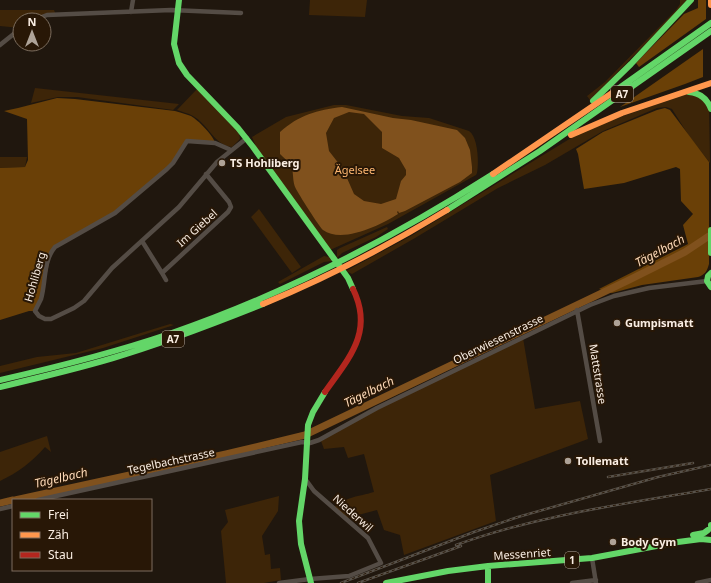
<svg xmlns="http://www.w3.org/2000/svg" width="711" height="583" font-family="'Noto Sans',sans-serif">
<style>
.green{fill:#3d2508}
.forest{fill:#6a4007}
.water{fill:#80511d;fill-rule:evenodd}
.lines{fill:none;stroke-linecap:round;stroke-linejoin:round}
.river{stroke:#80511d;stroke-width:7}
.street{stroke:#544c45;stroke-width:4.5}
.fast{stroke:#63d668;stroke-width:6}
.slow{stroke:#ff974d;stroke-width:6}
.jam{stroke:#b3261e;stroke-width:6}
.rail-casing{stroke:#58524a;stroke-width:2.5}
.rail{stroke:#281706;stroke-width:1;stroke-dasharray:3;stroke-linecap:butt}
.poi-dot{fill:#aea398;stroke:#281706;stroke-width:1.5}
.labels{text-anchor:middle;stroke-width:4;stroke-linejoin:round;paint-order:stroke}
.shield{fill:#281706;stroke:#bbaea1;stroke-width:1}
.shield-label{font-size:10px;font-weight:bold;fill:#faeee3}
.poi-label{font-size:11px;font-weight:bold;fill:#faeee3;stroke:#281706;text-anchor:start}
.park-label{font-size:11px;fill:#feb771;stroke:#281706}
.street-label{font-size:11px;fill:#faeee3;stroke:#281706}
.water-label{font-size:12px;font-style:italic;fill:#fdd9b7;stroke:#281706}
</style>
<rect width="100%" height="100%" fill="#20170e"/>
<!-- green -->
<path class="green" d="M310,0H367L365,17L309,15Z
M680,0H689L590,100L587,96L605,82L676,10L680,4Z
M0,10H54L56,15L34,20H20V28L0,26Z
M35,88L179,104L173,110L77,97H58L31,103Z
M197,89L239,132L240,139L232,147C214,145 208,124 193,116C188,113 182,112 177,110Z
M687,94L696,95L709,106L710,163L689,136L672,109L666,107L657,108L603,131L545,165L498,188L415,238L352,274L346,271L411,236L576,135L600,124Z
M334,105H346L402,116L429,118L469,131C478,137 479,162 477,173L476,175L388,224L330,250L257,149L252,137L286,117Z
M0,157H27L25,167L0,168Z
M259,209L301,267L292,273L251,217Z
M387,227L388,229L376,237L342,253L337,258V250L340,248Z
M324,256L329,257L332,261L324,262L280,284L278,282Z
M170,324L174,325L103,348L0,373V366L37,357L76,353Z
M523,338L535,409L580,401L588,439L490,475L496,521L404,555L400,535L384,530L377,510L347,518L334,507C349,496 357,497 374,492L364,454L348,458L344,447L324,449L321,441L378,409Z
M47,436L51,452L45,447C32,462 17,473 0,481V452Z
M279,496L278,511L262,536L265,555L270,554L271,569L280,568L281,580L264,583H226L221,531L228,522L225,510Z"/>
<!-- forest -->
<path class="forest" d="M698,0H706V19L639,67L636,63L684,14L698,8Z
M703,49V77L685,84L620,107Z
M57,98L75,99L175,111C181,113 186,114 191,116C198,120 214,136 215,143L187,141L173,163L116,213L52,250L41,300L35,311H29L0,320V168L25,167L28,160L27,119L4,111L18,108Z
M665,108L670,110L709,162V264C707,271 705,275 698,277L642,285L612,293L599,289L688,244L683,225L693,214L681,201L680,169L676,167L624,183L584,189L578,154L576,149L603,132L657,110Z"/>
<!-- water -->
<path class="water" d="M342,107L393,118L411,120L457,130L465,138L470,150L472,167V173L460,182L405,211L399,213L398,211L397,212L398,214C381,225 342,244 323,230C320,228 298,193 296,189C292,182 294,172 291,165C288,161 283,157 280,154V132C299,115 317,110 342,107ZM349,112L364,114L382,132V148L399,158L406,170V175L401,181L396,199L381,204L364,201L354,194L343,169L329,151L326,133L334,118Z"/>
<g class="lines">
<!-- river -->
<path class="river" d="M15,500L226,454L305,435L627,281L685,252L709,236
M0,503L13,500"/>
<!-- street -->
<path class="street" d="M131,12L133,0
M34,20L47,15L171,10L241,13
M0,45L20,29
M231,150L215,143L187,141L173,163L167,169L115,213L55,247C43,261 46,282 41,299C39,303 37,307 35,311L39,316L45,319H51L74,308L84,301L112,268L179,207L217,162L247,138
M142,241L162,273L228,212L231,207L229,202L206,174
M162,273L166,280
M577,310L600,441
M38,500L302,442L310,443L319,440L377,408L590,305L614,296L649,288L707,281
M0,509L13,506
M592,558L596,583
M279,583L310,579L349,576L381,563L368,538L314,491L306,480
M572,583L596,580
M697,583L711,580"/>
<!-- fast -->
<path class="fast" d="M179,0L174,44L179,63L187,75L238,128L253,147L348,278L353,289
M615,91L711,23
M689,92C700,93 707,98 711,109
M593,101L631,64L691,0
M447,210L540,151L711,31
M711,230V253
M711,273L708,276L707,281L711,287
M0,380C57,367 113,353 169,334C283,295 391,239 493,174
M0,387C38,378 76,369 113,358C164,343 213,324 263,304
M711,525V526
M693,535L704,533L708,530
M488,566V583
M311,583L301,544L299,521L305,479L308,425L313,412L325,392
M386,583L448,571L488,566L592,558L678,542L701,539L711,540"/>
<!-- slow -->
<path class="slow" d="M711,0V5
M571,135L622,113L711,83
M493,174L615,91
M263,304C326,278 388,246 447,210"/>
<!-- jam -->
<path class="jam" d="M325,392C349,358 374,332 353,289"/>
<defs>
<path id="rail" d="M608,477L693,463
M456,545C538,515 625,504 711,489
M341,583L474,532L518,517L658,477L711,465
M358,583L461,546"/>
</defs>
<!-- rail casing -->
<use href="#rail" class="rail-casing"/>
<!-- rail -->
<use href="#rail" class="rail"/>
</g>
<!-- markers -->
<g class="poi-dot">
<circle cx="222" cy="163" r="4"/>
<circle cx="617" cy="323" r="4"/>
<circle cx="568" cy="461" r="4"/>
<circle cx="613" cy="542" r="4"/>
</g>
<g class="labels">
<!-- shield labels -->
<g class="shield">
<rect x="611" y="86" width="22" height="16" rx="3"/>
<rect x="162" y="331" width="22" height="16" rx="3"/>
<rect x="565" y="552" width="14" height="16" rx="3"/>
</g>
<g class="shield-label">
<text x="622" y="98">A7</text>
<text x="173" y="343">A7</text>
<text x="572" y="564">1</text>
</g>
<!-- poi labels -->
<g class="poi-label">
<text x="230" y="167">TS Hohliberg</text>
<text x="625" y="327">Gumpismatt</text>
<text x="576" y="465">Tollematt</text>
<text x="621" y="546">Body Gym</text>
</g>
<!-- park labels -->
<g class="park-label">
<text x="355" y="174">Ägelsee</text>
</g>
<!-- street labels -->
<g class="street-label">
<text transform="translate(197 228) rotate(-42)" y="4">Im Giebel</text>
<text transform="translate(35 277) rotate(-74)" y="4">Hohliberg</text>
<text transform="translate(498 339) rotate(-26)" y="4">Oberwiesenstrasse</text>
<text transform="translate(598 374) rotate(81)" y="4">Mattstrasse</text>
<text transform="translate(171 461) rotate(-12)" y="4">Tegelbachstrasse</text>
<text transform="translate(353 513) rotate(42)" y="4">Niederwil</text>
<text transform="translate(522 554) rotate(-4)" y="4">Messenriet</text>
</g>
<!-- water labels -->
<g class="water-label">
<text transform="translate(660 251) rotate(-28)" y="4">Tägelbach</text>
<text transform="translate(369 392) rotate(-26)" y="4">Tägelbach</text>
<text transform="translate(61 478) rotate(-13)" y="4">Tägelbach</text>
</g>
</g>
<!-- legend -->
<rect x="12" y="499" width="140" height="72" fill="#281706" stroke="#7c6d5e"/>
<rect x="20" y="512" width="20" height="6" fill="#63d668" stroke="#7c6d5e"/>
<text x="48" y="519" font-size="12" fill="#faeee3">Frei</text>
<rect x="20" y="532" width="20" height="6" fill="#ff974d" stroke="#7c6d5e"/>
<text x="48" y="539" font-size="12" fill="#faeee3">Zäh</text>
<rect x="20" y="552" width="20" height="6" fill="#b3261e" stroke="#7c6d5e"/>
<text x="48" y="559" font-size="12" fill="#faeee3">Stau</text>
<!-- north arrow -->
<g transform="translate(32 32)"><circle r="19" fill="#281706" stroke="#7c6d5e"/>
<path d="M0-3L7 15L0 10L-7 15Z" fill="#aea398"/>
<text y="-6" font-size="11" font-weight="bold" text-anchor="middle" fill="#faeee3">N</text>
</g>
</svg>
